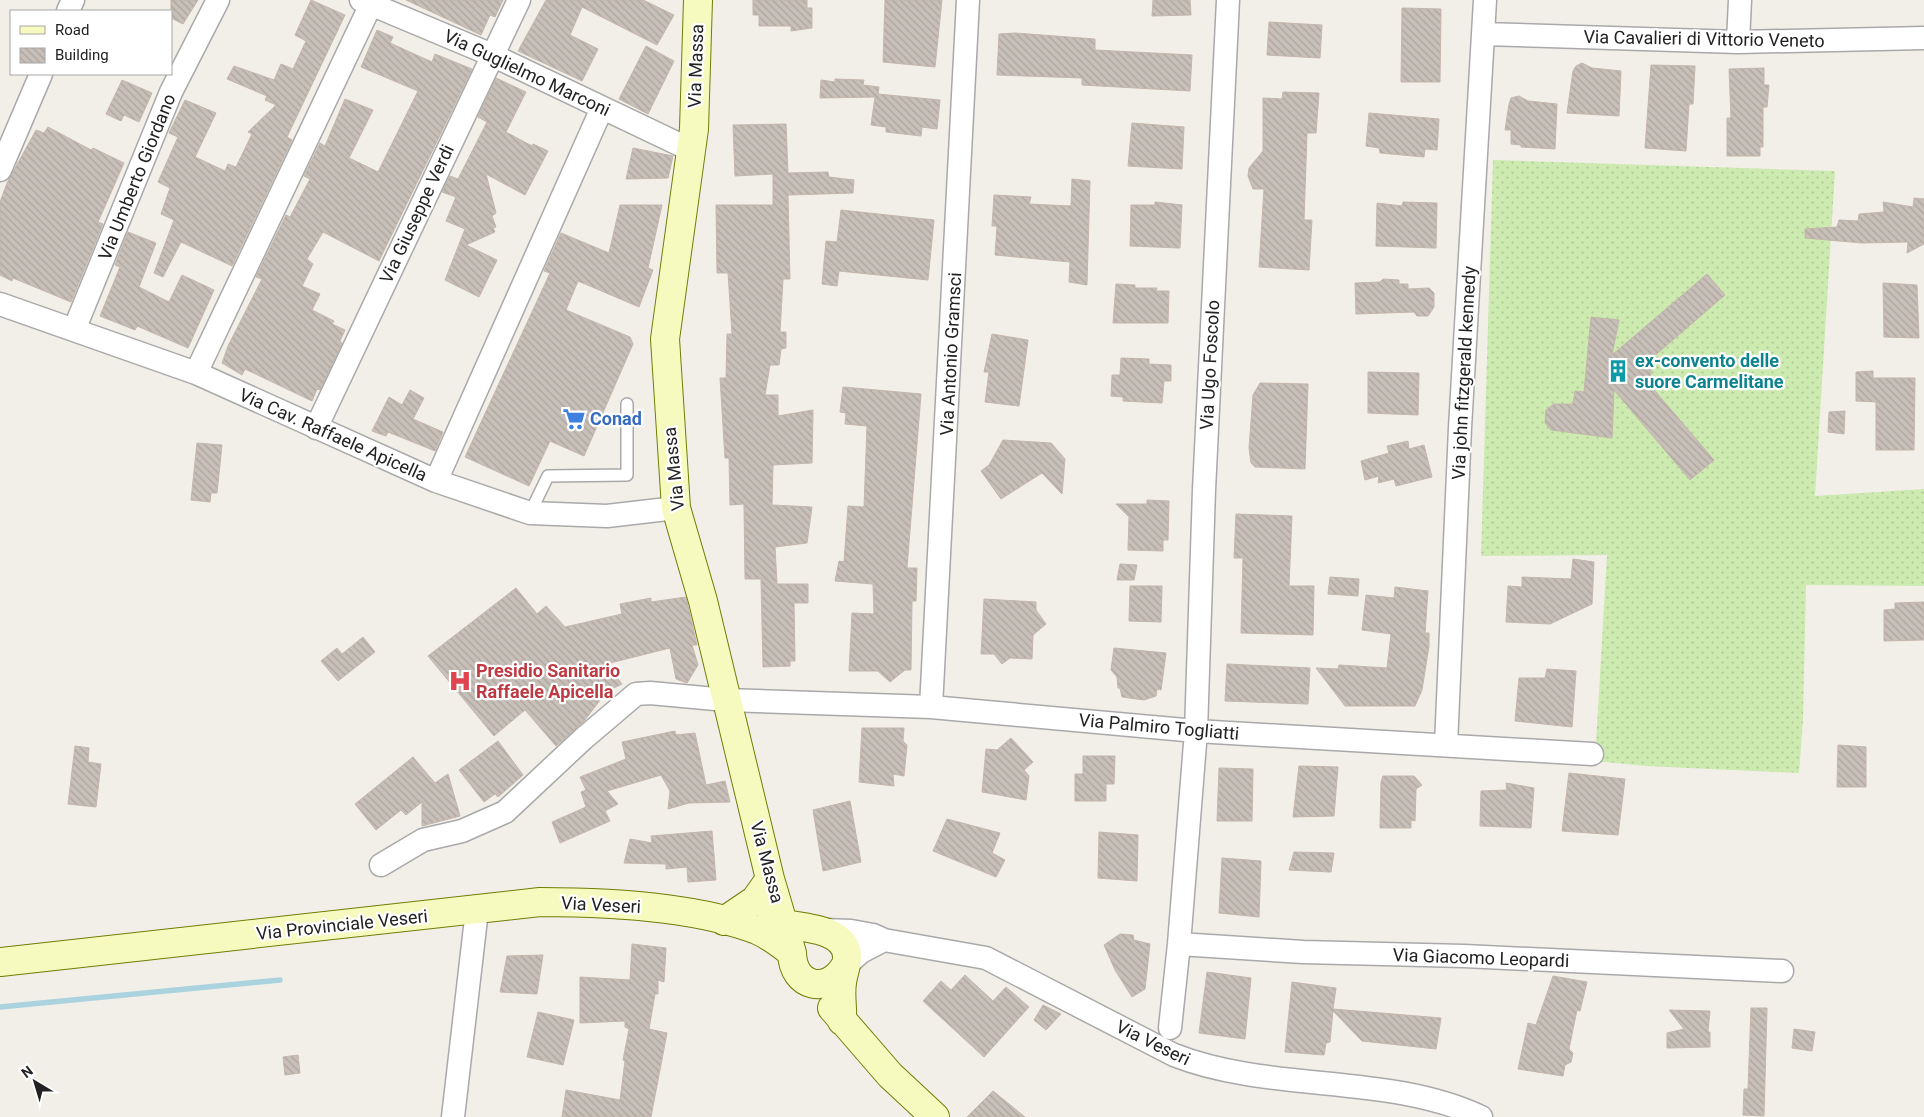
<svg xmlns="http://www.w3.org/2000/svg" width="1924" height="1117" font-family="Roboto,sans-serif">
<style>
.grass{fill:url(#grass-dots)}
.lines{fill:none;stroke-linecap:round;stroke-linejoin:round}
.stream{stroke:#aad3df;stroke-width:5.5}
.building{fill:url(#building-back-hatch);stroke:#c4b6ab}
.lane-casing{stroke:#a9a9a9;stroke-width:14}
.street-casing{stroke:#a9a9a9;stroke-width:25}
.secondary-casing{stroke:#707d05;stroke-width:30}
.lane{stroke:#fff;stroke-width:11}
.street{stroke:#fff;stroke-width:22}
.secondary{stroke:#f7fabf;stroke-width:28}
.labels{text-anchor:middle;stroke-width:4.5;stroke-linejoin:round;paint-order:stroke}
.street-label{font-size:18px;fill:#222;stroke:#fff}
.culture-label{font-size:18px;font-weight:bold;fill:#0d838f;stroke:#fff;text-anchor:start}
.shop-label{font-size:18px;font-weight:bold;fill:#366cbe;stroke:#fff;text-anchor:start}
.health-label{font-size:18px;font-weight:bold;fill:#be3a42;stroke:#fff;text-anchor:start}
</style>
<defs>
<pattern id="grass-dots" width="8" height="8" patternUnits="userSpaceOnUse" patternTransform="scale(1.25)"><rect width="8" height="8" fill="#cdebb0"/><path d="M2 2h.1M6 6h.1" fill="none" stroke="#b0c997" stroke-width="1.8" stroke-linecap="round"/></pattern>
<pattern id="building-back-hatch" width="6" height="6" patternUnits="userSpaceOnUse" patternTransform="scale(1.25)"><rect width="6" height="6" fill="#c7bfb8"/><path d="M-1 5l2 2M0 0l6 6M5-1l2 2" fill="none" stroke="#aba49e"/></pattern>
</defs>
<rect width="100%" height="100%" fill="#f2efe9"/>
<!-- grass -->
<path class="grass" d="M1493,160L1835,171L1815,496L1924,489V586L1806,585L1803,720L1799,773L1646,766L1595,761L1607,555L1481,556Z"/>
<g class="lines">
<!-- stream -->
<path class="stream" d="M0,1007L280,980"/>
</g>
<!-- building -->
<path class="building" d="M171,0H198L183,24L171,18Z
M311,0L345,15L287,137L292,140L232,266L181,242L163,277L154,273L174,220L161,214L170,188L158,182L178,137L169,133L185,100L216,113L195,157L225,171L228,164L236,167L252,134L248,132L276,105L265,100L267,96L227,79L234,66L274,80L281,64L293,69L306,41L295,35Z
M406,0H503L495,17L490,15L481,35Z
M546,0H643L674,15L657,45L582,7L570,35L598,49L582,81L518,51Z
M753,0H807V8H812V28L791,31V26H759V15H753Z
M885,0H942L935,67L883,62Z
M1153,0H1190L1191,15L1152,16Z
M1402,8L1441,9L1440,82H1401Z
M1269,22L1322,25L1320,58L1267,55Z
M377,30L393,37L390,43L432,62L435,54L472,69L379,261L323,232L307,259L313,264L302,286L320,294L312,310L334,321L332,324L345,330L340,341L342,343L320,390L317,389L312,401L245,369L242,375L222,363L228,346L262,279L256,277L286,215L290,217L310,179L304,176L320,143L325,146L345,99L373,110L349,158L378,172L418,91L361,67Z
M1015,33L1095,39V50L1192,55L1190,91L1082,85V78L997,75L999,34Z
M646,46L674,61L648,114L619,99Z
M1582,63L1592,68L1621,71L1619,116L1567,113L1573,71L1576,66Z
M1651,65L1695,66L1693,104H1689L1686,151L1645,148Z
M1764,68V85H1769L1767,107H1763V147H1760V156H1727V118H1731L1729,69Z
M496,78L526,92L506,132L532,146L533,144L548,151L525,195L486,174L496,213L492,216L496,227L493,228L495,232L466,245L497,260L479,297L445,280L465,229L446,221L456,197L442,192L450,176L458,179L487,122L478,117Z
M835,79L864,80L863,85L879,87L878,94L940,100L937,129L922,127L921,136L886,132V127L871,125L875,97L820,98L821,80L835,82Z
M122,80L152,93L139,122L124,115L121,121L106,114Z
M1283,92L1319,93L1316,133H1307L1304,220H1312L1309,270L1259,267L1264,189H1253L1248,176L1249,168L1263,151V98L1282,99Z
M1519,96L1528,101L1557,104L1555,149L1521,147V145L1511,144V130H1505L1509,104L1511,98Z
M1369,113L1439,119L1437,150L1425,149L1424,157L1380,153L1379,148L1366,146Z
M1132,123L1184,127L1182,169L1128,166Z
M786,124L788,173L828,172L829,177L854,180L853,193L788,195L790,279H783L780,332H786V348L781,349L779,365H770L765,395H778V416L813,410L812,463L773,465L772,505L812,507L807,543L775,547L777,584H808V603H794L795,661H790V666L763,667L761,579H745L744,504L730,505L729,458H725L720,378H726L727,334H732L728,273H717L716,205H773V174L735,176L733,125Z
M48,127L91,150L93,148L124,163L98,222L103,224L71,302L13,278L12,281L0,275V202L7,183L36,130L44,133Z
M633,148L673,156L668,178L626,179Z
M1072,179L1090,181L1087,285L1069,282L1070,262L995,255L997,226H992L994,195L1031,197L1029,204L1071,206Z
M1914,198L1924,199V244L1907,253L1908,242L1862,243L1805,238V229L1837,227L1839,220L1858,221L1859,214L1884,212L1883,202L1913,207Z
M1155,202L1182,205L1180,248L1130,246L1131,205H1155Z
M1403,202L1437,203L1436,248L1376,246L1377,203L1402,206Z
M620,205H662L648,268L653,270L639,307L578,281L566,310L630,337L633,344L584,456L550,441L529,486L465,457L550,273L544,271L561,233L609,253Z
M841,210L934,220L928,280L839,271L837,286L822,284L826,241L837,242Z
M128,232L156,243L139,287L169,302L182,275L214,290L188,348L137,326L135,330L100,316L120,267L115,265Z
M1707,274L1725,295L1652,358L1650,385L1714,460L1690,480L1614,390L1612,438L1551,430L1545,423L1546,410L1554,404H1573L1575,391L1584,392L1591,317L1619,320L1612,355Z
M1383,279L1399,280V284H1408V289L1429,288L1434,293V307L1428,316H1417L1414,312L1356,314L1355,283L1380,282Z
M1883,283L1917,285L1919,338L1884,337Z
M1116,284L1135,285V288H1157L1156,291H1169L1168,323H1113Z
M992,334L1028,340L1019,406L985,402L989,372H984Z
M1121,358L1149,359V364L1171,365V381H1164L1162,403L1123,401V397L1111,396L1112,375H1120Z
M1873,371V378H1915L1914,450H1876V402L1856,401V372Z
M1368,372L1419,373L1418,415L1368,413Z
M1260,383L1308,384L1305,469L1255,467L1251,463L1249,448L1253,395Z
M843,387L921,394L907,568H917L916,601H912L911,670H905L890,682L878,671H849L852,613L874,614L873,584L835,581L839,561L844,562L848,506L864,507L867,426L845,424L846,413L840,412Z
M410,390L424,398L413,419L443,432L435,451L388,432L386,436L372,431L389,397L402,405Z
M1845,411L1844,434L1828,432L1829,412Z
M1003,440L1051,443L1065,459L1062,494L1042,473L1001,499L981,471L989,465Z
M1408,441L1409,449L1424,445L1432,477L1396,486L1394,479L1378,483L1379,476L1365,480L1361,461L1389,453L1387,446Z
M197,443L222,445L217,493H211L210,502L191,500Z
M1147,500L1169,501L1168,540H1163V551L1128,550L1129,517L1116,504H1147Z
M1236,514L1292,516L1289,586H1314L1313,635L1241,633L1243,558H1234Z
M1573,559L1594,562L1592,604L1550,624L1506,622L1508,586L1522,587V577L1571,579Z
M1120,564L1137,565L1134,580H1117Z
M1330,577L1359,579L1358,596L1328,594Z
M1130,586H1162L1161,622L1129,621Z
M1395,587L1428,591L1425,633H1429V646L1422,690L1415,706H1345L1316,668L1338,669L1339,665L1387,668L1391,634L1362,630L1366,595L1394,598Z
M516,588L537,614L546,606L565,627L622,614L620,604L651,598V602L686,597L697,645H692L698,665L687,683L676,679L670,648L606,664L622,684L612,689L601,699L584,721L556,746L525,710L494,736L428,656Z
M984,599L1036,602V610L1046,624L1033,635L1032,659L1010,658L1002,664L994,654H981Z
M1924,602V640L1884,641V610L1895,609V603Z
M363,637L375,652L338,681L321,661L337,648L342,654Z
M1114,648L1166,653L1161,690L1157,689L1156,696L1144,700L1122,697L1120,688H1118L1117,677L1111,670Z
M1227,664L1310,668L1308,704L1225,701Z
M1547,669L1576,671L1572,727L1515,721L1519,678H1545Z
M862,728H904L903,741L907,745L904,776L893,774L894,786L859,782Z
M675,731L676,735L695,733L706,785L725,781L730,802L689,803L668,809L670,791L661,775L607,791L618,804L605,811L610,821L560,843L552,822L586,807L581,792L586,790L580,777L626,759L622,742Z
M1011,738L1033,762L1024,770L1029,776L1026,800L982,792L986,749L997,750Z
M498,741L523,775L498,797L495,794L484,802L459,770Z
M1838,745L1866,747V787H1837Z
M75,746L89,748L88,762L101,764L96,807L68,804Z
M1083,756H1115L1114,784H1106V801H1075V774H1083Z
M413,757L435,783L448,774L460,816L422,826V802L406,815L401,810L376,830L355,804Z
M1299,766L1338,767L1334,816L1293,817Z
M1219,768L1253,769L1252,821H1217Z
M1569,773L1625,779L1618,835L1562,831Z
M1383,776H1414L1422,785L1416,789L1415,821L1411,820V828H1380L1381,782Z
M1506,783L1534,788L1531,828L1480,826L1481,791L1507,790Z
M850,801L861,862L823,871L813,810Z
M947,819L1000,833L992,853L1005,860L996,877L933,851Z
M712,831L716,880L688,882L687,867L666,869V864L624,863L630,839L652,843L651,836Z
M1099,832L1138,835L1137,881L1098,878Z
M1294,852L1334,853L1331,872L1289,870Z
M1222,858L1261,861L1259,917L1219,913Z
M1120,934L1133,935L1134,940L1150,944L1145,989L1132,997L1115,970L1104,945Z
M632,944L666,948L664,982L658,980V994H655L649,1029L667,1033L651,1117H562L566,1090L620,1100L625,1061L623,1060L629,1029L625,1027V1021L580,1023V977L630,980Z
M543,955L537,994L500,992L507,956Z
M1207,972L1251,978L1245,1039L1199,1033Z
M965,975L993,1001L1006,987L1029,1007L984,1057L923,1001L941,981L951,990Z
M1553,976L1587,982L1580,1011L1577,1010L1569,1049L1573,1053L1571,1062L1565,1065L1563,1076L1518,1069L1528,1023L1536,1025Z
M1292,982L1336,988L1333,1009L1441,1018L1436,1049L1362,1041L1333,1011L1330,1042L1326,1043L1324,1055L1285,1052Z
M1043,1005L1061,1014L1046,1030L1034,1020Z
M1751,1008H1767L1764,1116L1743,1115L1744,1089H1748Z
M1669,1010L1710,1011L1708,1032H1710V1047L1667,1048V1033L1684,1029Z
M538,1012L574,1020L563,1065L527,1057Z
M1794,1029L1815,1032L1812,1051L1792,1048Z
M298,1055L300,1073L285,1075L283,1057Z
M993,1091L1025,1117H967Z"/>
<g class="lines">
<defs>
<path id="lane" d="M530,513L548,476L627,475V404"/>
<path id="street" d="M361,0L492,55L691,150
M68,11L73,0
M1484,34L1738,42L1924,38
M1738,42L1740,0
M0,170L41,74
M0,304L196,373L436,481L530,513L607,516L676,508
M74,330L171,92L218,0
M196,373L373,0
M316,428L519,0
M436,481L602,108
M931,707L968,0
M1446,745L1460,428L1485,0
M381,865L423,840L462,831L505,812L583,739L636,694L650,693L726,700L931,707L1196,731L1592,754
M824,930L851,931L873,935L884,940L986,958L1174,1055C1271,1093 1388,1073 1481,1117
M1179,944L1303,952L1464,956L1782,971
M845,966L861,952L884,940
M1170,1028L1179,944L1196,731L1204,490L1228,0
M453,1117L477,910"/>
<path id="secondary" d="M698,0L694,129L665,339L676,508L703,601L770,879L792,953C793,988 828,995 845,966
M724,921L755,900L770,879
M770,922C793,927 847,926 847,957C847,965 843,974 842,983C840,995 843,1009 842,1021
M0,962L540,902C606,902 694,906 757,930C770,936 781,944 792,953
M832,1008L890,1075L935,1117"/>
</defs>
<!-- lane casing -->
<use href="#lane" class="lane-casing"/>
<!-- street casing -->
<use href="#street" class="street-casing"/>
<!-- secondary casing -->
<use href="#secondary" class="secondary-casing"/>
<!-- lane -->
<use href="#lane" class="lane"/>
<!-- street -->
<use href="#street" class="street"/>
<!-- secondary -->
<use href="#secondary" class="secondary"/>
</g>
<!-- icons -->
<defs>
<symbol id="building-bare" viewBox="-9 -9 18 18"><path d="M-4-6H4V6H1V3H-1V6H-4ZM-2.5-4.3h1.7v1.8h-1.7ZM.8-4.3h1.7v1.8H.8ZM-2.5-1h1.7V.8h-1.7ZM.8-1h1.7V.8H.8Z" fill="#0f9aa8" stroke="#fff" stroke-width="2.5" paint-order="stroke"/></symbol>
<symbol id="supermarket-bare" viewBox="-9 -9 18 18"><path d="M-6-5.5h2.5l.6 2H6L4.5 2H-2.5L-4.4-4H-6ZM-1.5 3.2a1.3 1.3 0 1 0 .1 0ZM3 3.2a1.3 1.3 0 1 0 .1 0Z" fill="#3f7fe0" stroke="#fff" stroke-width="2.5" paint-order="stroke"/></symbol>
<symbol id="hospital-bare" viewBox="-9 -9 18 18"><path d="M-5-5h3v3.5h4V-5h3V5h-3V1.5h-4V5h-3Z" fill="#e0444e" stroke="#fff" stroke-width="2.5" paint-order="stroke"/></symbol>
</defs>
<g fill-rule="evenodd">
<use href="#building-bare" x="1602" y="355" width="32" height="32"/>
<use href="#supermarket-bare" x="558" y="403" width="32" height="32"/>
<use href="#hospital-bare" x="444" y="665" width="32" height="32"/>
</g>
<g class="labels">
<!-- street labels -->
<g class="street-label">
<text transform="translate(1704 39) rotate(1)" y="6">Via Cavalieri di Vittorio Veneto</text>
<text transform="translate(696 66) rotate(-88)" y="6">Via Massa</text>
<text transform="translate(527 73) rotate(25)" y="6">Via Guglielmo Marconi</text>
<text transform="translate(137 177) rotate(-68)" y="6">Via Umberto Giordano</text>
<text transform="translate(417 214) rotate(-65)" y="6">Via Giuseppe Verdi</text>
<text transform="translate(951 354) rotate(-87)" y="6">Via Antonio Gramsci</text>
<text transform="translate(1210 365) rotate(-87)" y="6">Via Ugo Foscolo</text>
<text transform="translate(1464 373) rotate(-87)" y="6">Via john fitzgerald kennedy</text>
<text transform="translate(333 435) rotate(24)" y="6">Via Cav. Raffaele Apicella</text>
<text transform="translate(674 469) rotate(-96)" y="6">Via Massa</text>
<text transform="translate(1159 727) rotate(5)" y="6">Via Palmiro Togliatti</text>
<text transform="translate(767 862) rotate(75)" y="6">Via Massa</text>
<text transform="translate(601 905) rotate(3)" y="6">Via Veseri</text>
<text transform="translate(342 925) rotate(-6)" y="6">Via Provinciale Veseri</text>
<text transform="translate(1481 958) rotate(2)" y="6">Via Giacomo Leopardi</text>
<text transform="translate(1153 1043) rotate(26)" y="6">Via Veseri</text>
</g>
<!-- culture labels -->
<g class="culture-label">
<text x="1635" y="367">ex-convento delle<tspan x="1635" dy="21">suore Carmelitane</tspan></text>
</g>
<!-- shop labels -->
<g class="shop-label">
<text x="590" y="425">Conad</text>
</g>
<!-- health labels -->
<g class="health-label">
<text x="476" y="677">Presidio Sanitario<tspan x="476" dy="21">Raffaele Apicella</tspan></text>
</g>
</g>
<!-- legend -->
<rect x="10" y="10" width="162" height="65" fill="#ffffff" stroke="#a7a7a7"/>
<rect x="20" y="26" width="25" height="8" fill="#f7fabf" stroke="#a7a7a7"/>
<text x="55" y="35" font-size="15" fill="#222222">Road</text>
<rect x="20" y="48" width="25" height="15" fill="url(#building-back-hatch)" stroke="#a7a7a7"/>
<text x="55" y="60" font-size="15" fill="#222222">Building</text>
<!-- north arrow -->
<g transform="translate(35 1082) rotate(322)" stroke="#ffffff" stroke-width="4" paint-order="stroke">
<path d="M0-4L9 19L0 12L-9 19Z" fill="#222222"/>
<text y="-8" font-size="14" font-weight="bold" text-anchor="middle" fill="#222222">N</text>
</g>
</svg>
